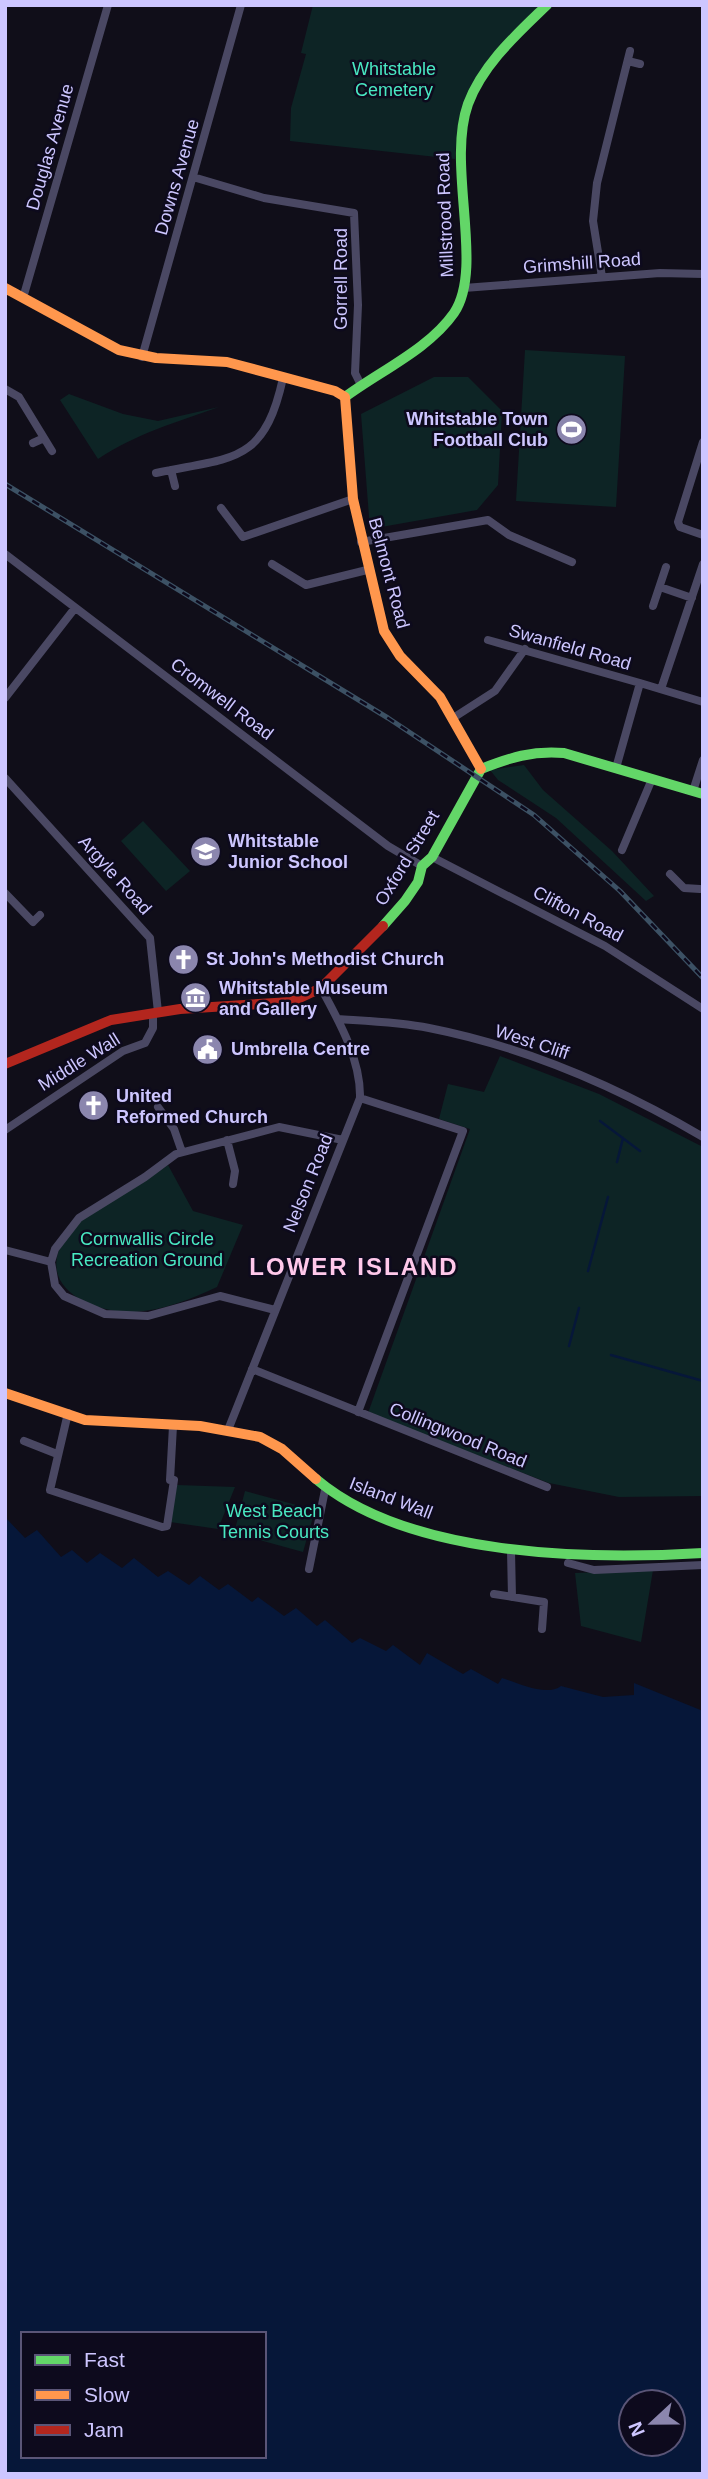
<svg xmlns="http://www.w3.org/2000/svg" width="708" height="2479" font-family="Arial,sans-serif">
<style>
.green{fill:#0d2425}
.water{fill:#061739;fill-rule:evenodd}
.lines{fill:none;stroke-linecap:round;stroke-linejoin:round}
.stream{stroke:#061739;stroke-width:2.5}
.street{stroke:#4a4863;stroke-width:8}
.fast{stroke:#63d668;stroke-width:10}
.slow{stroke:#ff974d;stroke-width:10}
.jam{stroke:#b3261e;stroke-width:10}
.rail-casing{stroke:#3c5164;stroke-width:5}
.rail{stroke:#0d0a1d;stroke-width:2.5;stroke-dasharray:8;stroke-linecap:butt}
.labels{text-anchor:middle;stroke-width:5;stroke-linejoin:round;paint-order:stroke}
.park-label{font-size:18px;fill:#49e8c2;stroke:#0d0a1d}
.street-label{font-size:18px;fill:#cdc6ff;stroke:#0d0a1d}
.poi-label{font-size:18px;font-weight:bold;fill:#cdc6ff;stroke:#0d0a1d;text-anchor:start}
.district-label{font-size:24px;font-weight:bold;letter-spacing:2px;fill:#ffc8ea;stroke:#0d0a1d}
</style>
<rect width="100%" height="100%" fill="#100e19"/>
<!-- green -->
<path class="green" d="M313,5H540C490,54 459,86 455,159L290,141L291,108L306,54L301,53Z
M525,350L625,356L616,507L516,501Z
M434,377H468L502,411L498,485L477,510L370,529L361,414Z
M69,394L123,414L158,421L219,407C177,422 135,434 98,459L60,400Z
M524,765L543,790L612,851L654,896L646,901L556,818L498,780L490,770Z
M143,821L190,871L166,891L121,841Z
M500,1056L599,1094L703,1147V1496L619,1497L549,1483L368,1413L470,1129L439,1119L448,1084L484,1092Z
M168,1165L193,1211L243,1225L217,1287C191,1299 164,1310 135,1312C94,1314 35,1288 64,1240C86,1205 135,1189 168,1165Z
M177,1485L235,1487L218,1529L170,1522Z
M245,1491L315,1510L303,1552L234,1533Z
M653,1570L641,1642L581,1626L575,1573Z"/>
<!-- water -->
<path class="water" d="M5,1517L25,1538L37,1530L61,1557L72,1550L87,1563L100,1553L122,1568L134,1558L158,1577L168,1571L189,1585L200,1576L219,1590L228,1584L252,1602L258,1597L284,1616L296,1608L317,1626L325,1620L352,1643L360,1638L386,1651L393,1645L420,1665L427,1653L463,1674L471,1669L498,1684L502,1678C518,1683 546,1697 561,1686L603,1697L634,1695V1683L703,1711V2474H5ZM23,2334H264V2456H23ZM631,2402H673V2444H631Z"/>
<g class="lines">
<!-- stream -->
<path class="stream" d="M600,1121L640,1151
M617,1162L623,1138
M588,1271L608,1197
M569,1346L579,1308
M611,1355L703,1381"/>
<!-- street -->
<path class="street" d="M628,61L640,64
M193,177L264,198L354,213L358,305L355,373L361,385
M602,277L593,221L597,183L630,51
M464,288L660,273L703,274
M23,298L108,5
M142,357L241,5
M5,389L19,397L52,451
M703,442L678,522L680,527L703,535
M33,443L44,438
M171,470L175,486
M156,473C232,457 264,465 283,378
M221,508L243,537L353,499
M361,542L488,520L509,535L572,562
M5,554L388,846L422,866
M272,564L306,585L367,570
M660,587L692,598
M653,606L666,567
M488,640L640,683L616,768
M640,683L703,702
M661,689L703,564
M5,698L75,608
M453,718L495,691L525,649
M5,778L150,938L158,1012
M693,791L703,760
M622,850L652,779
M432,857L605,946L703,1009
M670,874L684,888L700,889
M5,893L33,922L40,915
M338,1019C369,1021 400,1022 429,1028C526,1047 618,1087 703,1137
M158,1107L174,1129L182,1152
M5,1130L123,1051L145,1043L153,1028V1013
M227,1140L235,1171L233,1184
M5,1250L51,1262
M275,1310L220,1296L148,1316L105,1314L64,1296L55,1285L51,1262L55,1249L79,1218L145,1177L176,1154L279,1127L343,1140
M252,1369L547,1487
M358,1412L463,1131L360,1098
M68,1413L50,1490L162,1527L167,1526L174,1480H170L173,1426
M228,1430L360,1098C361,1060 339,1021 321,988
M24,1441L57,1454
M511,1551L512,1597
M568,1563L594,1570L703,1565
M309,1569L325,1490
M494,1594L544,1602L542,1629"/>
<!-- fast -->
<path class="fast" d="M345,397C380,371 429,349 454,313C485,267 446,166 468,104C483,64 517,34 547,5
M383,926L405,901L418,882L422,866L432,857L481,769C509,758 533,750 564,753L703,794
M316,1479C408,1557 588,1560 703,1553"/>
<!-- slow -->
<path class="slow" d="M5,288L119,350L156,358L227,362L335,391L345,397
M345,397L353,499L384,631L400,656L440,697L481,769
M5,1393L85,1420L200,1426L260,1437L282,1449L316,1479"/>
<!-- jam -->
<path class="jam" d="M5,1064L111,1020L180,1009L291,1002L321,988L383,926"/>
<defs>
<path id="rail" d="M5,484L388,718L534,815L620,891L703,978"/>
</defs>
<!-- rail casing -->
<use href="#rail" class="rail-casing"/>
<!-- rail -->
<use href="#rail" class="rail"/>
</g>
<!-- icons -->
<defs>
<symbol id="stadium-disc" viewBox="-11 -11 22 22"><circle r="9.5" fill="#8b86ae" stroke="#0d0a1d"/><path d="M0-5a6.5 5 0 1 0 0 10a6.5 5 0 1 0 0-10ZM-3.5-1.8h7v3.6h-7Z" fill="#fff"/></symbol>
<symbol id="school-disc" viewBox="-11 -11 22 22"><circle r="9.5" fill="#8b86ae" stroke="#0d0a1d"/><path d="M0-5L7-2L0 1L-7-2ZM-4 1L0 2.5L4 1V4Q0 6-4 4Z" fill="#fff"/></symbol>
<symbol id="church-disc" viewBox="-11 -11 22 22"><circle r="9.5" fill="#8b86ae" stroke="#0d0a1d"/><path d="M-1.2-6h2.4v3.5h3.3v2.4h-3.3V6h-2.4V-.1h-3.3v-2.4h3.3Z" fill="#fff"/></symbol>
<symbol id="museum-disc" viewBox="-11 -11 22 22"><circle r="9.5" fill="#8b86ae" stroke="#0d0a1d"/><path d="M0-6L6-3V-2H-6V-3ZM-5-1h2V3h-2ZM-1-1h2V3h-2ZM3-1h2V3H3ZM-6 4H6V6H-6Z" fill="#fff"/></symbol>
<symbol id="civic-disc" viewBox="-11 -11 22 22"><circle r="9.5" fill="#8b86ae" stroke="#0d0a1d"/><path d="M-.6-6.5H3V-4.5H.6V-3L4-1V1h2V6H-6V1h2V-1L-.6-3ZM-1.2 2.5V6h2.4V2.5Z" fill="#fff"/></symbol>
</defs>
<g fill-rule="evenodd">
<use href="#stadium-disc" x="554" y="412" width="35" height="35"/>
<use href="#school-disc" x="188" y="834" width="35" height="35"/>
<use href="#church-disc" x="166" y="942" width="35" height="35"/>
<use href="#museum-disc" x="178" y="980" width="35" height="35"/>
<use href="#civic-disc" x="190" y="1032" width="35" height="35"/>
<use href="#church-disc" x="76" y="1088" width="35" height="35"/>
</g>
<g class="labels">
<!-- park labels -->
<g class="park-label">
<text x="394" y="75">Whitstable<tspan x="394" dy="21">Cemetery</tspan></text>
<text x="147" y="1245">Cornwallis Circle<tspan x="147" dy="21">Recreation Ground</tspan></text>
<text x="274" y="1517">West Beach<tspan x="274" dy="21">Tennis Courts</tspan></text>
</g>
<!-- street labels -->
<g class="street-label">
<text transform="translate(50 147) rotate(-74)" y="6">Douglas Avenue</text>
<text transform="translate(177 177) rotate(-74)" y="6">Downs Avenue</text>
<text transform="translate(445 215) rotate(-92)" y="6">Millstrood Road</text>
<text transform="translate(582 263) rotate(-4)" y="6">Grimshill Road</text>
<text transform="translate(341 279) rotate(-90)" y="6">Gorrell Road</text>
<text transform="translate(389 573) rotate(75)" y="6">Belmont Road</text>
<text transform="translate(570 647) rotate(16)" y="6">Swanfield Road</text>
<text transform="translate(222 699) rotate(37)" y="6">Cromwell Road</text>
<text transform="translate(407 858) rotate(-59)" y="6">Oxford Street</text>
<text transform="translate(115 875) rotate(48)" y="6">Argyle Road</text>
<text transform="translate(578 914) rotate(28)" y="6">Clifton Road</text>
<text transform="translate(532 1042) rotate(18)" y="6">West Cliff</text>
<text transform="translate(79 1062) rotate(-32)" y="6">Middle Wall</text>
<text transform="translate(308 1183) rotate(-68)" y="6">Nelson Road</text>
<text transform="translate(458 1435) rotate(22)" y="6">Collingwood Road</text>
<text transform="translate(391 1498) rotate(21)" y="6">Island Wall</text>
</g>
<!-- poi labels -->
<g class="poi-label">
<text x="548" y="425" text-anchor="end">Whitstable Town<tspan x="548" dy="21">Football Club</tspan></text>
<text x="228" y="847">Whitstable<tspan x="228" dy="21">Junior School</tspan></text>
<text x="206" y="965">St John's Methodist Church</text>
<text x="219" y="994">Whitstable Museum<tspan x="219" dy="21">and Gallery</tspan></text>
<text x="231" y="1055">Umbrella Centre</text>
<text x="116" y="1102">United<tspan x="116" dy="21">Reformed Church</tspan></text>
</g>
<!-- district labels -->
<g class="district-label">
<text x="354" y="1275">LOWER ISLAND</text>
</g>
</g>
<!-- border -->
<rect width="708" height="2479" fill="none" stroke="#cdc6ff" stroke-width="14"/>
<!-- legend -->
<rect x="21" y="2332" width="245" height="126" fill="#0d0a1d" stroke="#5a5577" stroke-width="2"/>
<rect x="35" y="2355" width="35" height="10" fill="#63d668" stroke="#5a5577" stroke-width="2"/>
<text x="84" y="2367" font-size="21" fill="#cdc6ff">Fast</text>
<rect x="35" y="2390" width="35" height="10" fill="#ff974d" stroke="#5a5577" stroke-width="2"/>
<text x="84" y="2402" font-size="21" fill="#cdc6ff">Slow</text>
<rect x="35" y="2425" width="35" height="10" fill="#b3261e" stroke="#5a5577" stroke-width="2"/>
<text x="84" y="2437" font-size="21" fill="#cdc6ff">Jam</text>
<!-- north arrow -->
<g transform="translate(652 2423) rotate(248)"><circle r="33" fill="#0d0a1d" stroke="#5a5577" stroke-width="2"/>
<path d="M0-5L12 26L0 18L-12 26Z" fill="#8b86ae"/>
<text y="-10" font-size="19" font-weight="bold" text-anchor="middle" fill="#cdc6ff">N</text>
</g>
</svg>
